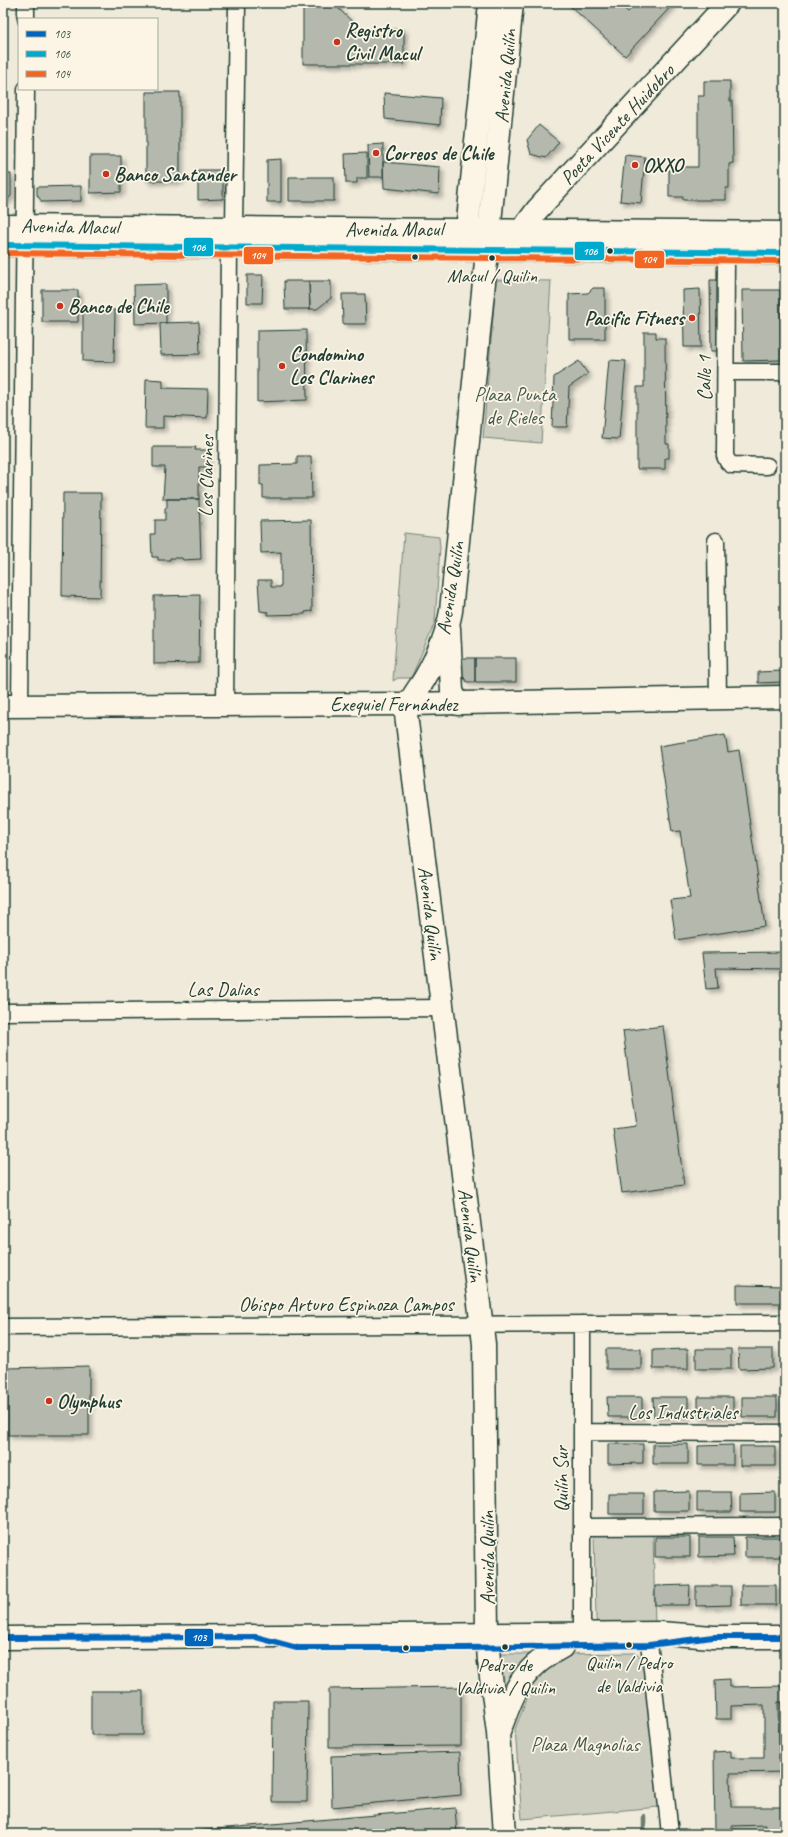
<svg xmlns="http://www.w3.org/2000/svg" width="788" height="1837" font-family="Caveat,sans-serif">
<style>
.green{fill:#cccdbf;stroke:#76857a}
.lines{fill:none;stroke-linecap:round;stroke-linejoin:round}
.stream{stroke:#6c7d71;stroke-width:4.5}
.building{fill:#b5b9ad;stroke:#1f3d34;filter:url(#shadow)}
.street-casing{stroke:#1f3d34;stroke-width:19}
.secondary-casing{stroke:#1f3d34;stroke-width:25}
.primary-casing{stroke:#1f3d34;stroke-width:25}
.street{stroke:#fcf5e5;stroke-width:16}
.secondary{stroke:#fcf5e5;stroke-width:22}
.primary{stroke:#fcf5e5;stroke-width:22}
.bus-1-casing{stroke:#fcf5e5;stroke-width:9}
.bus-2-casing{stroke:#fcf5e5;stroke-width:9}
.bus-3-casing{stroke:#fcf5e5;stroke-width:9}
.bus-1{stroke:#0065bd;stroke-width:6}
.bus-2{stroke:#00a9ce;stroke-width:6}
.bus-3{stroke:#f26522;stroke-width:6}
.poi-dot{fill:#c8321e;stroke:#fcf5e5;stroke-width:1.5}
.bus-dot{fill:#1f3d34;stroke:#fcf5e5;stroke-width:1.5}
.labels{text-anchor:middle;stroke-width:3.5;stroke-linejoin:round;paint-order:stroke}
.bus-label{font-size:19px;fill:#1f3d34;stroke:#fcf5e5}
.poi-label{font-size:20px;font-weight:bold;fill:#1f3d34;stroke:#fcf5e5;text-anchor:start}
.street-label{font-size:20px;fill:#1f3d34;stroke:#fcf5e5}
.park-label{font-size:20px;fill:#425a50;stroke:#fcf5e5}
.line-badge{stroke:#fcf5e5;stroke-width:1.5}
.badge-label{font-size:11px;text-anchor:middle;font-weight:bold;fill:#fff}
</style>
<defs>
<filter id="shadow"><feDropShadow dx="3.5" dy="3.5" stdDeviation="2" flood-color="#0004"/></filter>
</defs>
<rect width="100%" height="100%" fill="#efeada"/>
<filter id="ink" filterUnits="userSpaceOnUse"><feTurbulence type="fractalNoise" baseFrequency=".025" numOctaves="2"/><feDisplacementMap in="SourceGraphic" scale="8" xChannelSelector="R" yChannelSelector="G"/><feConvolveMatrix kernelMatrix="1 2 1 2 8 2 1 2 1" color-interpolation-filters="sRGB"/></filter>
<g filter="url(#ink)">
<!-- green -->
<path class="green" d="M496,280L551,281L541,443L483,438Z
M404,533L439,537L440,547L435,622L411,678H398L393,681Z
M653,1532L655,1627L606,1628L596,1620L594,1533Z
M634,1653L647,1661L659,1807L522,1819L515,1729L540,1666L559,1654Z
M500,1654H539L506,1710Z"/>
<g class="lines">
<!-- stream -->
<path class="stream" d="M644,1816V1834"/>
</g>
<!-- building -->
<path class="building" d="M303,3H339V9L360,29H404V64H303Z
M567,3H618L628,12L636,3H674L625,56Z
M704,81H730V101H732L733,163L729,164V188H726V200H683V197H669V170H683V167H698V96H704Z
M146,92H180V181H146Z
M384,93L441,98L440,125L385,119Z
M539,125L559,142L546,158L531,154L527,140Z
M383,144V177H369L368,145Z
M367,153V178H357V183H346L345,154Z
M625,155L645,157L641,203L620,201Z
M90,156H121V192L90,193Z
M281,159V202H267V160Z
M383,162L440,167L439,194L384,188Z
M198,170H223V199L198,200Z
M3,174H11V196L3,203Z
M289,177H334V201H289Z
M81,186V201L42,202L37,195V187Z
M247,275H263L262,303H247Z
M710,280H721L722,351H711Z
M284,281H309L310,309H285Z
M309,281H331V298L317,309H310Z
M166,284V323L135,324L134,285Z
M593,288H605V339H569V294L588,293Z
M700,289L701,347H684L683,290Z
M42,290H78V322H42Z
M742,290H780L781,360L743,361Z
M342,294H365L366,324H343Z
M83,309L115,310L114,362L83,361Z
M199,322L200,354L161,355L160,323Z
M306,330L307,400L257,402V331Z
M644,332H656V338H665L666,444H669V458H665V469H637V387H644Z
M609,360L626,361L619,439L602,438Z
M579,361L588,374L569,387L567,427H552L554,377Z
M146,379L163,380V388L208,389L207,418L163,416V428H145Z
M153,447H196L195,450H207V467H199V499H163L165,467H153Z
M297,456H311L312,498H263V485H260V465L297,464Z
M63,493H101L100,597L62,596Z
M167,499H199L201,559L183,560L182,558H170V560H158V557H152L151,534H155V520H165V508H167Z
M311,520L312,611L305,612V614L268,615V612L260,611L258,580H271V587H281V552L261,553L260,521Z
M200,595L199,663L154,664V596Z
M462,658H475V682H467L462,675Z
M475,658H516V682H475Z
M782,665H785V682L758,683V672L782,671Z
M725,735L728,752L739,750L765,926L676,940L670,900L690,898L680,831L672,832L659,746Z
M785,952V969L716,968L718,988L706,989L702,953Z
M663,1026L684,1185L622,1193L613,1129L636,1126L623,1031Z
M737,1285L785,1286V1303H737Z
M606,1349H641V1369H606Z
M688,1349V1369H653V1350Z
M696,1349H731V1369H696Z
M738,1349H773V1368L739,1369Z
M89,1366V1435H8V1368Z
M607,1397H642V1417H608Z
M653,1397H688V1416L654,1417Z
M698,1397H733V1416L698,1417Z
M742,1397H777V1417H742Z
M608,1444H643V1463L608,1464Z
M653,1444H688V1464H653Z
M733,1445V1465H698V1446Z
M740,1446H775V1466H740Z
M689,1491V1511H654V1492Z
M697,1492H731L732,1512H697Z
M775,1492V1512H740V1493Z
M609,1494H644V1514H609Z
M655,1537H690V1557H655Z
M699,1537H733L734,1556L699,1557Z
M745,1537H780V1557H745Z
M690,1585L689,1605H655V1586Z
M741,1585H776V1605H741Z
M696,1586H731V1605L696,1606Z
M729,1679V1687L785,1686V1702H778L779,1759H785V1772L730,1773L731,1807H785V1825H782L783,1834H766L765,1825L732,1826V1832H715L714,1752L731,1751V1758H764V1705L731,1706V1719H716L715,1680Z
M461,1687V1746L329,1747V1689Z
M91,1691H143V1735H91Z
M273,1701H308L307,1802H272Z
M460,1752L461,1795L332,1807L331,1756Z
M455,1808L457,1834H170V1833Z"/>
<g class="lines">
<defs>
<path id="street" d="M26,19V3
M234,228L237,3
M726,253L725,456L728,462L732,465L767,466
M726,372H785
M716,541L718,698
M225,705L229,247
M20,706L26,89
M3,1012L443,1008
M582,1324V1633
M3,1327L785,1323
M582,1432L785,1433
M582,1527L785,1526
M648,1633L670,1834"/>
<path id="secondary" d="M515,247L522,230L537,210L728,3
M3,706L408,704L785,697
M3,1638L660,1633L713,1637H785"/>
<path id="primary" d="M3,226L785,233
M467,230L490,3
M3,245L785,253
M449,628L452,691L458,704
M499,1732C515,1690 520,1669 562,1647
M505,1834L498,1733L489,1661L487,1634L484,1344L406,714C408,701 418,690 425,678C437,657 447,635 451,611L512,3"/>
</defs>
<!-- street casing -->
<use href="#street" class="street-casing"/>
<!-- secondary casing -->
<use href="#secondary" class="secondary-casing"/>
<!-- primary casing -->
<use href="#primary" class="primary-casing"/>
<!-- street -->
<use href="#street" class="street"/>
<!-- secondary -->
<use href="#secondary" class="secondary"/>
<!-- primary -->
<use href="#primary" class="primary"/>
<defs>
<path id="bus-1" d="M3,1638L256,1637L297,1648H464L649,1645L713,1637H785"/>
<path id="bus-2" d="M3,245L785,253"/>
<path id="bus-3" d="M3,253L785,261"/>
</defs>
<!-- bus-1 casing -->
<use href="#bus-1" class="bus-1-casing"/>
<!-- bus-2 casing -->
<use href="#bus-2" class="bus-2-casing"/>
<!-- bus-3 casing -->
<use href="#bus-3" class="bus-3-casing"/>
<!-- bus-1 -->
<use href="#bus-1" class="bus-1"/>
<!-- bus-2 -->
<use href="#bus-2" class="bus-2"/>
<!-- bus-3 -->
<use href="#bus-3" class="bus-3"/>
</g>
</g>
<!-- markers -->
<g class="poi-dot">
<circle cx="337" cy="42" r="4"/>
<circle cx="376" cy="153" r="4"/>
<circle cx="635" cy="165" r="4"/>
<circle cx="106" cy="174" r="4"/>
<circle cx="60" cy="306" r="4"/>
<circle cx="692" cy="318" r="4"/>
<circle cx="282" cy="366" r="4"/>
<circle cx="49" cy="1401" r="4"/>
</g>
<g class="bus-dot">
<circle cx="610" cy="251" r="3.5"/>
<circle cx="415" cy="257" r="3.5"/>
<circle cx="492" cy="258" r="3.5"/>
<circle cx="629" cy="1645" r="3.5"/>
<circle cx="505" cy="1647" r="3.5"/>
<circle cx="406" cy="1648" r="3.5"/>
</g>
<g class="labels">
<!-- bus labels -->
<g class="bus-label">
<text x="492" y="282">Macul / Quilin</text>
<text x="629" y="1669">Quilin / Pedro<tspan x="629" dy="23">de Valdivia</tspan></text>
<text x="505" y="1671">Pedro de<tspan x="505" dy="23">Valdivia / Quilin</tspan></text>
</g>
<!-- poi labels -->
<g class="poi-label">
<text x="345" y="37">Registro<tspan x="345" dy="23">Civil Macul</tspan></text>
<text x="384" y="160">Correos de Chile</text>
<text x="643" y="172">OXXO</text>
<text x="114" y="181">Banco Santander</text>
<text x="68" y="313">Banco de Chile</text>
<text x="684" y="325" text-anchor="end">Pacific Fitness</text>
<text x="290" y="361">Condomino<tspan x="290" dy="23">Los Clarines</tspan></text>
<text x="57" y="1408">Olymphus</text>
</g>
<!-- street labels -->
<g class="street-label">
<text transform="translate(505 76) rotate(-85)" y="7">Avenida Quilín</text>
<text transform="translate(617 124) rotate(-47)" y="7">Poeta Vicente Huidobro</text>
<text transform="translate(70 226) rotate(1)" y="7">Avenida Macul</text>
<text x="394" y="236">Avenida Macul</text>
<text transform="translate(704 378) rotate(-90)" y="7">Calle 1</text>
<text transform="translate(206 476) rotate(-89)" y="7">Los Clarines</text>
<text transform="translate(450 588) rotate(-81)" y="7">Avenida Quilín</text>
<text x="394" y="711">Exequiel Fernández</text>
<text transform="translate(431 913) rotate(83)" y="7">Avenida Quilín</text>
<text x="223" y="996">Las Dalias</text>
<text transform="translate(471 1235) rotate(83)" y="7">Avenida Quilín</text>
<text x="346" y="1311">Obispo Arturo Espinoza Campos</text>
<text x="683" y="1419">Los Industriales</text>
<text transform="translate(561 1479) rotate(-90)" y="7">Quilín Sur</text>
<text transform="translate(487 1558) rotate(-90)" y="7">Avenida Quilín</text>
</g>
<!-- park labels -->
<g class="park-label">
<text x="515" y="401">Plaza Punta<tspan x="515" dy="23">de Rieles</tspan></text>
<text x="585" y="1751">Plaza Magnolias</text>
</g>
</g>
<g class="line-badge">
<rect x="183" y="237" width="31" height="20" rx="4" fill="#00a9ce"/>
<rect x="574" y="241" width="31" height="20" rx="4" fill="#00a9ce"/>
<rect x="243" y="246" width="31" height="19" rx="4" fill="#f26522"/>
<rect x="634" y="250" width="31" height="19" rx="4" fill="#f26522"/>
<rect x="184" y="1628" width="30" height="19" rx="4" fill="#0065bd"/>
</g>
<g class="badge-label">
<text x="198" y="251">106</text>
<text x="590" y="255">106</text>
<text x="258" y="259">104</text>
<text x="649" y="263">104</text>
<text x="199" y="1641">103</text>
</g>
<!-- margin -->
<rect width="788" height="1837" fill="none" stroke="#fcf5e5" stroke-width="16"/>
<rect x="8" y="8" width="772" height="1821" fill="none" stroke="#1f3d34" stroke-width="1.5" filter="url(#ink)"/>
<!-- legend -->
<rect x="18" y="18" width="140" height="72" fill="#fcf5e5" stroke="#a4ab9e"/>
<rect x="26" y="31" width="20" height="6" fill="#0065bd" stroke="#a4ab9e"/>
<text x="54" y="38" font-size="12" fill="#1f3d34">103</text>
<rect x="26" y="51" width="20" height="6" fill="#00a9ce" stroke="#a4ab9e"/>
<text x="54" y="58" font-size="12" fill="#1f3d34">106</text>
<rect x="26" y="71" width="20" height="6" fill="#f26522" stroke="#a4ab9e"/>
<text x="54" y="78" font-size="12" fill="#1f3d34">104</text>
</svg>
